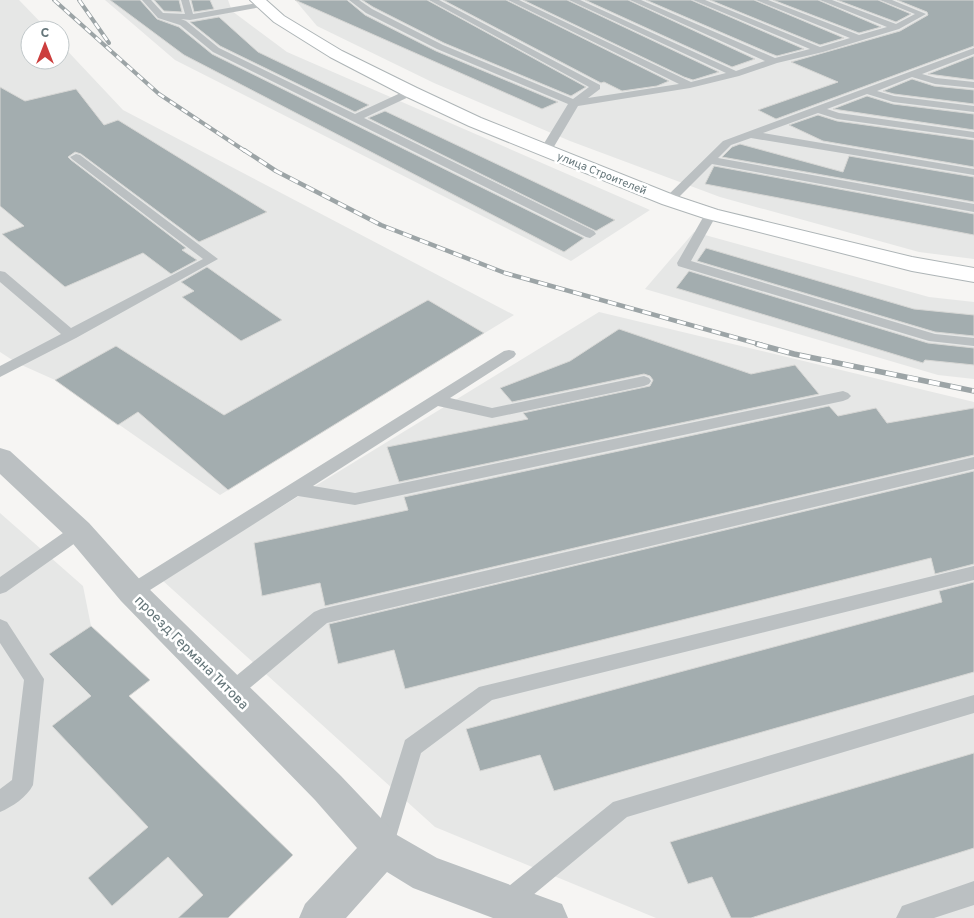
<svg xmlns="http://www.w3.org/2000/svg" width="974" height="918" font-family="Overpass,sans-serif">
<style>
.built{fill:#e6e7e6}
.building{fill:#a3adaf;stroke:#d7d7d5}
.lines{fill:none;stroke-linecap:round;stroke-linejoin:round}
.secondary-casing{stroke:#aeb5b7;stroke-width:2}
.lane{fill:#bbc0c2;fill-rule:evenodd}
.street{fill:#bbc0c2;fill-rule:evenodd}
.secondary{fill:#fff;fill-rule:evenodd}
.rail-far2-casing{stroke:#9ca4a6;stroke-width:4}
.rail-far1-casing{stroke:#9ca4a6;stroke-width:4.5}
.rail-casing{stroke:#9ca4a6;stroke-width:5.5}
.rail-far2{stroke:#fff;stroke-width:2.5;stroke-dasharray:7;stroke-linecap:butt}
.rail-far1{stroke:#fff;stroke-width:3;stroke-dasharray:9;stroke-linecap:butt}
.rail{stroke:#fff;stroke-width:4;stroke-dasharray:11;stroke-linecap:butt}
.labels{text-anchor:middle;stroke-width:5;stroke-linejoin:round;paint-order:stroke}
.far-street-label{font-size:11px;fill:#65767a;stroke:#fff}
.street-label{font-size:14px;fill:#65767a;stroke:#fff}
</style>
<rect width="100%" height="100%" fill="#f6f5f3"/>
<!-- built -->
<path class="built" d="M0,0H19L48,30H30V60H60V43L123,110L514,315L220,495L55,380L17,363L0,352Z
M105,0H228L232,11L287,52L650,210L571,261L175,60Z
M295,0H974V259L919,252L720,197L570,141L434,83L317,26Z
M694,232L929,297L974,302V379L938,375L645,289Z
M599,312L974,402V918H656L435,827L162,580Z
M0,513L83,586L91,626L150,680L129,696L293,855L228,918H0Z"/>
<!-- building -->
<path class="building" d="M110,0H140L157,19L179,27L212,54L584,238L564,252L184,55Z
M154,0H179L182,12L164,11Z
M191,0H210L214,9L194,12Z
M295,0H347L365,15L436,51L558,102L542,109Z
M362,0H427L586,87L571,96L444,43L373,7Z
M443,0H506L669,81L657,86L622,91L604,82L601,83Z
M523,0H567L719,72L693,80L684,77Z
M585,0H628L755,59L732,67Z
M646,0H691L804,49L777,56L769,53Z
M710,0H754L844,38L820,45Z
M773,0H818L881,27L859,33Z
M837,0H878L911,14L896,22Z
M897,0H974V46L776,119L758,110L838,82L791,62L900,31L928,15L927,12Z
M219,17L258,52L369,105L355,112L220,46L190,22Z
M974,56V80L928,74Z
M912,79L934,86L974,90V104L894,94L883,91Z
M0,87L25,101L76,89L104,125L118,120L267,212L199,242L81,154L75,152L68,157L71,160L186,248L182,250L197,260L171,274L143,253L65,287L2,234L24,226L0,206Z
M867,96L893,104L974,114V130L833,109Z
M385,111L615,220L596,231L368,118Z
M818,115L837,121L974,140V167L823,141L789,125Z
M740,144L843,172L849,156L974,177V202L722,157L732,147Z
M714,166L974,214V235L705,184Z
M706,248L914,309L974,315V336L935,332L697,261Z
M207,267L282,320L241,341L182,297L194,291L181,282Z
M689,271L928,343L974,348V365L925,360L923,363L676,288Z
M428,300L484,333L228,490L138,412L118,425L55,380L116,346L224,415Z
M619,329L751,374L795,365L819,394L399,482L387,447L528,419L523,413L650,386L653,380L650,376L644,374L512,402L500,388L570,361Z
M829,406L838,416L876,408L887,423L974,408V455L325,606L320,583L262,596L254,543L408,510L404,497Z
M974,471V564L935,574L931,558L405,689L394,650L338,664L329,624Z
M974,582V672L554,791L540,755L480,771L466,729L942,602L939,591Z
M91,626L150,680L129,696L293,855L228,918H178L203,895L168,857L112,906L88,878L148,827L52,726L91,696L49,654Z
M974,753V848L751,918H731L712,877L688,884L670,842Z"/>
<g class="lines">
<defs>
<path id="secondary" d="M250,0H266L284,16L342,51L417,88L481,118L676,196L718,210L912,257L974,268V282L912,271L704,218L662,204L469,126L405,96L330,57L274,22Z"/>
</defs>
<!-- secondary casing -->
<use href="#secondary" class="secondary-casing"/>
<!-- lane -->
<path class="lane" d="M142,0H151L163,13L185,14L181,0H189L193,14L264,2V6L261,7L190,20L181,19L186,21L219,48L355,114L407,90H415V94L364,118L594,231L596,234L590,238L586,237L213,52L180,25L158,18Z
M349,0H359L372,9L443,45L573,99L589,87L429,0H439L600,85V89L588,98L679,84L508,0H519L691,82L726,73L569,0H580L736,71L765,61L630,0H641L775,58L810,49L693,0H705L820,47L850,38L756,0H768L859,35L887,27L820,0H832L896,24L915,14L880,0H892L926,14L899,29L823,52L777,63L739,76L690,88L578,106L552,150L546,153L540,150L568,104L437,49L366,13Z
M974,48V54L922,74L936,78L974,82V88L935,84L912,77L877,91L894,96L974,106V112L893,102L867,94L827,109L839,113L974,132V138L837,119L818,113L763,133L974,169V175L751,138L731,145L718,158L974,204V212L712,164L673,203H665L663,200L723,141Z
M76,154L80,155L218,259L76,338L0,377V366L61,334L0,282V271L5,272L71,328L203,259L72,159L70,157Z
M711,210L717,214L691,261L935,334L974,338V346L929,341L678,266L677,263L705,214Z
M509,350L514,351L516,354L514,357L450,398L492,408L644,376L649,378L651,381L649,384L644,386L492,418L438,406L313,486L355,493L843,391L848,393L851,396L848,399L843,401L355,505L298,496L139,597L132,599L125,597L123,592L125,587L504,351Z
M974,457V469L327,623L239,697L232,700L225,697L222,691L225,685L314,612L321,609Z
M79,524L85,526L88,531L85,536L6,592L0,594V577L73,526Z
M974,566V580L492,700L421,753L391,854L383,857L375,854L372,846L405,740L479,687Z
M0,619L7,622L44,679L33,785C27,797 12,807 0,812V789L12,780L24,680L0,643Z
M974,695V713L627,817L515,910L507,914L499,910L495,902L499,894L613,802Z
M974,881V905L934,918H896L902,906Z"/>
<!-- street -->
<path class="street" d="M0,448L10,451L89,523L143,583L341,776L397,835L437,858L562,904L568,918H493L413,888L387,872L346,918H299L305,904L357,848L315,800L121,601L69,539L0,474Z"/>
<!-- secondary -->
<use href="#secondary" class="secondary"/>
<defs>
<path id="rail-far2" d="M54,0L159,94L245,151
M79,0L109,43"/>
<path id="rail-far1" d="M244,150L276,171L381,225L505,273L762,345"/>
<path id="rail" d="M757,344L794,354L974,391"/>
</defs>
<!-- rail-far2 casing -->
<use href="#rail-far2" class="rail-far2-casing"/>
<!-- rail-far1 casing -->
<use href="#rail-far1" class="rail-far1-casing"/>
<!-- rail casing -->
<use href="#rail" class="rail-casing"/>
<!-- rail-far2 -->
<use href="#rail-far2" class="rail-far2"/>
<!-- rail-far1 -->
<use href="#rail-far1" class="rail-far1"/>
<!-- rail -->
<use href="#rail" class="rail"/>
</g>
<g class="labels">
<!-- far-street labels -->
<g class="far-street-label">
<text transform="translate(602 173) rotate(22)" y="4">улица Строителей</text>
</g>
<!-- street labels -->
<g class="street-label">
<text transform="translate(192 652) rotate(45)" y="5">проезд Германа Титова</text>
</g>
</g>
<!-- north arrow -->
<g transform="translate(45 45)"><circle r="24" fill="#ffffff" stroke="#c1c8ca"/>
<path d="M0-4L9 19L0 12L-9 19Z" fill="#cc3e3d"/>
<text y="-8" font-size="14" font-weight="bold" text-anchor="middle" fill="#65767a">С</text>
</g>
</svg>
